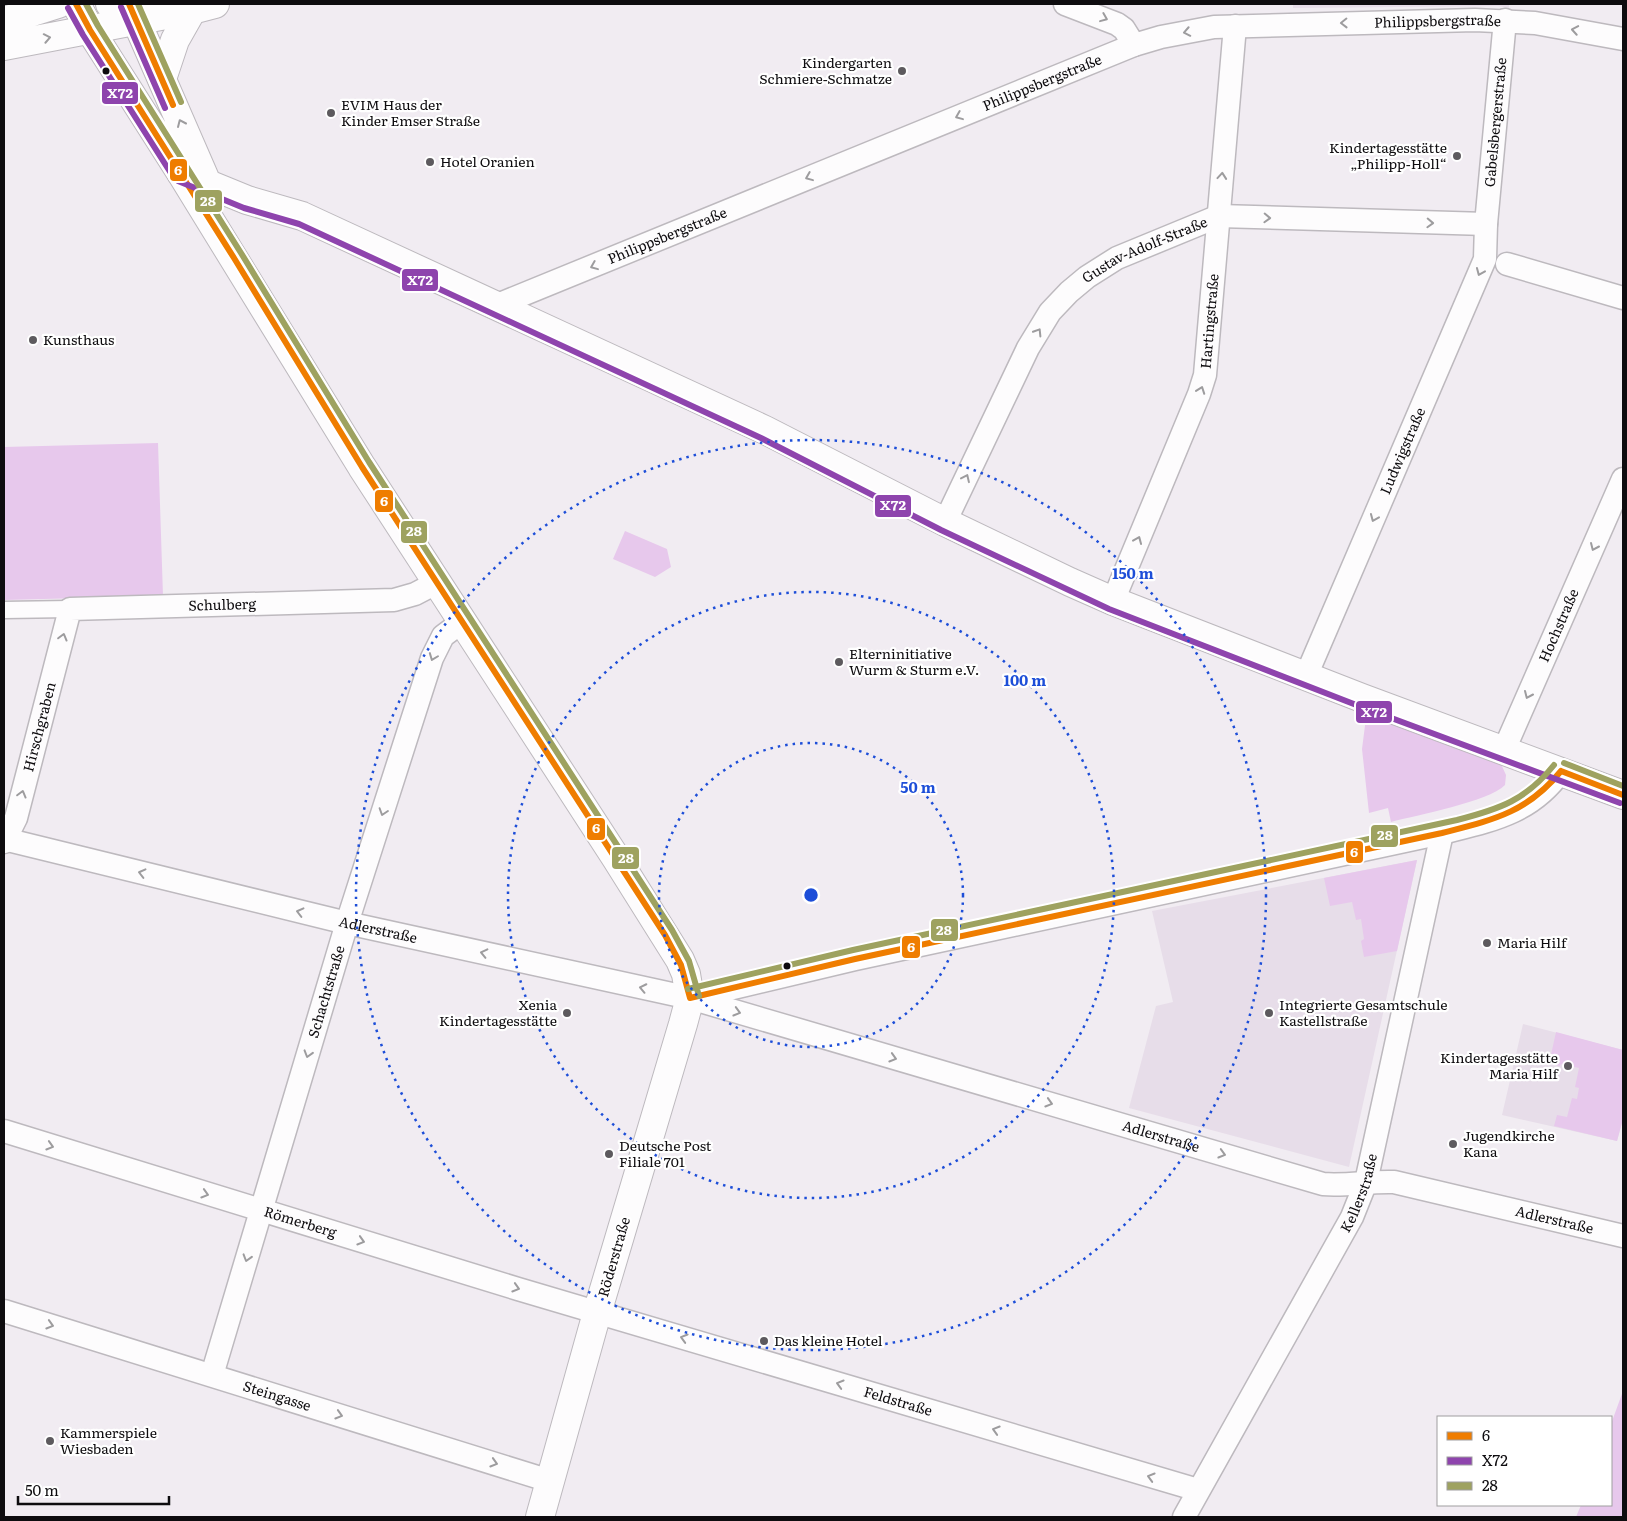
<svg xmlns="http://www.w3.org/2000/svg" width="1627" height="1521" font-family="Literata,serif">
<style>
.built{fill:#e7dde9}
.green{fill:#e7c8ec}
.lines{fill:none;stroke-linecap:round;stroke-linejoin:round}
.pedestrian-casing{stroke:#bdb9be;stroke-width:19}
.minor-casing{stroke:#bdb9be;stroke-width:25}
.tertiary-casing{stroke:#bdb9be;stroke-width:30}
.secondary-casing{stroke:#bdb9be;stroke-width:30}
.pedestrian{stroke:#fdfcfd;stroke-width:16}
.minor{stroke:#fdfcfd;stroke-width:22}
.tertiary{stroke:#fdfcfd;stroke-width:28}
.secondary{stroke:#fdfcfd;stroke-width:28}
.bus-1-casing{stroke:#fff;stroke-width:10}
.bus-2-casing{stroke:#fff;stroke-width:10}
.bus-3-casing{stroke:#fff;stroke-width:10}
.bus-1{stroke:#ef7d00;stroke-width:6}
.bus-2{stroke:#8e44ad;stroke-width:6}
.bus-3{stroke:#9ea260;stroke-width:6}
.oneway{stroke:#9d9c9e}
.ring{fill:none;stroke:#1d4ed8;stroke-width:2.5;stroke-dasharray:2.5 5}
.bus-dot{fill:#0e0c0f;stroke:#fff;stroke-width:2}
.poi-dot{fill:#5d5a5e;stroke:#fff;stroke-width:2}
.labels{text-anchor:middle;stroke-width:4.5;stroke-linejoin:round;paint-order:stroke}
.street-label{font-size:14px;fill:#0e0c0f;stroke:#fff}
.poi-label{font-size:14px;fill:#0e0c0f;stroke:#fff;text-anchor:start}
.centre{fill:#1d4ed8;stroke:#fff;stroke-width:2.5}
.ring-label{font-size:15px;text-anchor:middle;font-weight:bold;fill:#1d4ed8;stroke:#fff;stroke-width:4.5;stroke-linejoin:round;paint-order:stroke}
.line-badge{stroke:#fff;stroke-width:2}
.badge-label{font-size:14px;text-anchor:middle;font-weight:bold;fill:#fff}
</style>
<rect width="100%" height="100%" fill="#f1ecf2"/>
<!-- built -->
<path class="built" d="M1293,4H1509V8L1498,6L1293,8Z
M1417,860L1349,1167L1129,1108L1156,1006L1173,1002L1152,911Z
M1523,1024L1623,1050V1119L1617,1141L1502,1115Z"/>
<!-- green -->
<path class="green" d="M158,443L163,596L4,600V447Z
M625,531L667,549L671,567L655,577L613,559Z
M1367,710L1501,764L1506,775L1505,785C1488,802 1417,815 1391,822L1388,808L1369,813L1362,749Z
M1417,860L1397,951L1364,957L1361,941L1364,939L1361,919L1356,920L1352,902L1330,906L1324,878Z
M1556,1032L1623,1050V1119L1617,1141L1554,1126L1557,1115L1567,1117L1572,1098L1577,1099L1579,1088L1575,1087L1579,1068L1561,1064L1560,1066L1549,1064Z
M1623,1391V1517H1576L1581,1505H1611V1424Z"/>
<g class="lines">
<defs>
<path id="pedestrian" d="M4,610L70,609"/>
<g id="minor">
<path d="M1065,4L1117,24L1124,29L1134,45"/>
<path d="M1507,264L1623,298"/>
<path id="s1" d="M495,306L1134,45L1161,37L1214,27L1475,20L1535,23L1623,39"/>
<path id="s2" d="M945,522L1028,348L1050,312L1069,292L1087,277L1117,258L1219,216L1486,224"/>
<path id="s3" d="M1113,601L1199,394L1205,375L1235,26"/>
<path id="s4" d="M1306,676L1485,259L1486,224L1505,20"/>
<path id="s5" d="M1504,750L1623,479"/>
<path id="s6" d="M4,839L347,923L690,998L1323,1184C1347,1186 1370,1181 1394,1182L1623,1236"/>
<path id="s7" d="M4,842L16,818L70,609L394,600L415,594L438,582"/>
<path d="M691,998L855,959L1442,833C1489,821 1531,814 1561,771"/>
<path id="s8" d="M4,1131L518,1289L1198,1490"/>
<path id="s9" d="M4,1311L550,1481"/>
<path id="s10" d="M212,1375L347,923L432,658L443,636L463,621"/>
<path id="s11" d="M1184,1517L1352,1217L1366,1182L1442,833"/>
</g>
<path id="tertiary" d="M110,4L122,13L138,21
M4,21L58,4
M4,46L192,10L215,4
M162,79L175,40L192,10
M181,173L362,467L616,858L680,960L686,974L690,998L683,1024L597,1313L540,1517"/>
<path id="secondary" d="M76,4L90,30L181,173L247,200L302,216L765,430L945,522L1070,582L1113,601L1362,698L1623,795
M129,4L207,183"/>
</defs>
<!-- pedestrian casing -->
<use href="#pedestrian" class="pedestrian-casing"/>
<!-- minor casing -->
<use href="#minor" class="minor-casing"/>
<!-- tertiary casing -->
<use href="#tertiary" class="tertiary-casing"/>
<!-- secondary casing -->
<use href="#secondary" class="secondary-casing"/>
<!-- pedestrian -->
<use href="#pedestrian" class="pedestrian"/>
<!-- minor -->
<use href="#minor" class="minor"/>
<!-- tertiary -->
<use href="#tertiary" class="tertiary"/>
<!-- secondary -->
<use href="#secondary" class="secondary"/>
<defs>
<path id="bus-1" d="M76,4L90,30L234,258L362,467L665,935L681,965L690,998
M129,4L173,105
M1561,771L1623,795
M690,998L855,959L1442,833C1492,820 1527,813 1561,771"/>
<path id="bus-2" d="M121,7L165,108
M68,8L83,35L174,178
M178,181L244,208L299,224L761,438L941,530L1109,609L1359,706L1620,803"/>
<path id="bus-3" d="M86,4L98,26L241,253L369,462L672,930L689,961L699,996
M138,4L181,102
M1564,763L1623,786
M688,989L853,950L1457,820C1500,809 1526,800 1554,765"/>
</defs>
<!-- bus-1 casing -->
<use href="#bus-1" class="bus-1-casing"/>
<!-- bus-2 casing -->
<use href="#bus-2" class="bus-2-casing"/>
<!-- bus-3 casing -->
<use href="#bus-3" class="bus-3-casing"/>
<!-- bus-1 -->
<use href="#bus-1" class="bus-1"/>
<!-- bus-2 -->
<use href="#bus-2" class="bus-2"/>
<!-- bus-3 -->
<use href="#bus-3" class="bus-3"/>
</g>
<!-- one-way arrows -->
<defs><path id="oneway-chevron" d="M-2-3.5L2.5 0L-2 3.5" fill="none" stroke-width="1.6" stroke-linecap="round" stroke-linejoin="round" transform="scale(1.25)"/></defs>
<g class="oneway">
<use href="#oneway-chevron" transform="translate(1104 18) rotate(22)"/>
<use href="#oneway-chevron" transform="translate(1344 23) rotate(179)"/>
<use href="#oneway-chevron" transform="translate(1575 30) rotate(-170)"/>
<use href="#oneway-chevron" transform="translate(1187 32) rotate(169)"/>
<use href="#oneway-chevron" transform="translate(47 38) rotate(-11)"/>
<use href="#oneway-chevron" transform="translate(959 116) rotate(158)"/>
<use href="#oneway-chevron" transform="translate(181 123) rotate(-114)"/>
<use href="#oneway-chevron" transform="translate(1222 176) rotate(-85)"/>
<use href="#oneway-chevron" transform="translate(809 177) rotate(158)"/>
<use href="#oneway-chevron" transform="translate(1267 218) rotate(2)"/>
<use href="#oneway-chevron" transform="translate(1430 223) rotate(2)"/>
<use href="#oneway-chevron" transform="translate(594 266) rotate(158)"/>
<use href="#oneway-chevron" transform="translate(1480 272) rotate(113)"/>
<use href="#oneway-chevron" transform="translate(1038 332) rotate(-58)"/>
<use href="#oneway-chevron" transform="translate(1201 390) rotate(-70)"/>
<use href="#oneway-chevron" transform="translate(966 478) rotate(-65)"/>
<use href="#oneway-chevron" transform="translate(1374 518) rotate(113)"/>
<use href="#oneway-chevron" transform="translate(1138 540) rotate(-67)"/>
<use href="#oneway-chevron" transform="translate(1594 547) rotate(114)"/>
<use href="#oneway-chevron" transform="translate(63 637) rotate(-75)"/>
<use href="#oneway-chevron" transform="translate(433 657) rotate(111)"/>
<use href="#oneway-chevron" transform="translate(1528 695) rotate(114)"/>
<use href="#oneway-chevron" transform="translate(22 794) rotate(-75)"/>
<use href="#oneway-chevron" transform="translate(383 812) rotate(108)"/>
<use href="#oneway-chevron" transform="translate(142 873) rotate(-166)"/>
<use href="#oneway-chevron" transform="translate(300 912) rotate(-166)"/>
<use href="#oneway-chevron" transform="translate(484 953) rotate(-167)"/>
<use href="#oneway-chevron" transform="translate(643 988) rotate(-168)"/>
<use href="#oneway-chevron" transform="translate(737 1012) rotate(16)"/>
<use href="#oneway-chevron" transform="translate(308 1054) rotate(107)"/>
<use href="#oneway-chevron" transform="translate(893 1058) rotate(17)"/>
<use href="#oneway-chevron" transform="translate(1049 1103) rotate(17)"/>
<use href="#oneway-chevron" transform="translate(50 1146) rotate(17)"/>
<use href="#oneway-chevron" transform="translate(1222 1154) rotate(16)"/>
<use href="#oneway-chevron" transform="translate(205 1194) rotate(17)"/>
<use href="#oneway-chevron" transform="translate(361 1241) rotate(17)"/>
<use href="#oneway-chevron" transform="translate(247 1258) rotate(107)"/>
<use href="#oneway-chevron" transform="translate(516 1288) rotate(17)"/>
<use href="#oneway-chevron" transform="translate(50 1325) rotate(17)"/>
<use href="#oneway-chevron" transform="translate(684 1338) rotate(-164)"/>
<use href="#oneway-chevron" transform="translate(840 1384) rotate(-164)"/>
<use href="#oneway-chevron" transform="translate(339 1415) rotate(17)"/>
<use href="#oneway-chevron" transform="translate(996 1430) rotate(-163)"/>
<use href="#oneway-chevron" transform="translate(494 1463) rotate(17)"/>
<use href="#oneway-chevron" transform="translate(1151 1477) rotate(-164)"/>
</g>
<!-- distance rings -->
<g class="ring">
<circle cx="811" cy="895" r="152"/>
<circle cx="811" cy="895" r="303"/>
<circle cx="811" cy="895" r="455"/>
</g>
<!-- markers -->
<g class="bus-dot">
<circle cx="106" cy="71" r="4.5"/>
<circle cx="787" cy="966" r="4.5"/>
</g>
<g class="poi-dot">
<circle cx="902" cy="71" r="5"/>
<circle cx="331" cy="113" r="5"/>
<circle cx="1457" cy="156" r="5"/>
<circle cx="430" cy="162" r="5"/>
<circle cx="33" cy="340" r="5"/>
<circle cx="839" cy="662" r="5"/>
<circle cx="1487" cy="943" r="5"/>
<circle cx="567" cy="1013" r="5"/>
<circle cx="1269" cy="1013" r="5"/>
<circle cx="1568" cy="1066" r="5"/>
<circle cx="1453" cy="1144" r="5"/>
<circle cx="609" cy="1154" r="5"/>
<circle cx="764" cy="1341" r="5"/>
<circle cx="50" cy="1441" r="5"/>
</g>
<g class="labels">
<!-- street labels -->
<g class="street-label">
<text dy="5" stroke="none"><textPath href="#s1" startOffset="996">Philippsbergstraße</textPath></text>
<text dy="5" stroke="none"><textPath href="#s1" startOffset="591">Philippsbergstraße</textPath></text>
<text dy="5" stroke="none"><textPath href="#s4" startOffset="591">Gabelsbergerstraße</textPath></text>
<text dy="5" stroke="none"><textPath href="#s1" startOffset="186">Philippsbergstraße</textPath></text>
<text dy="5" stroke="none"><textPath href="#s2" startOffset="350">Gustav-Adolf-Straße</textPath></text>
<text dy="5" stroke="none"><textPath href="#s3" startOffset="298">Hartingstraße</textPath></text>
<text dy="5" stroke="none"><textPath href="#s4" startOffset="245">Ludwigstraße</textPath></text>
<text dy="5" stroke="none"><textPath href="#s7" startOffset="395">Schulberg</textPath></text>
<text dy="5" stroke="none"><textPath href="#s5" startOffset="136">Hochstraße</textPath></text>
<text dy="5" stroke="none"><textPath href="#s7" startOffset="121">Hirschgraben</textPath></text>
<text dy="5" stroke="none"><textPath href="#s6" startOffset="385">Adlerstraße</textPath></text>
<text dy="5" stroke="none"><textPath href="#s10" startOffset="400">Schachtstraße</textPath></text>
<text dy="5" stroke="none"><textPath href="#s6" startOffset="1195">Adlerstraße</textPath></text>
<text dy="5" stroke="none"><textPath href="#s11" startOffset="369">Kellerstraße</textPath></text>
<text dy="5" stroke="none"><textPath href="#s6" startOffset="1600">Adlerstraße</textPath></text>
<text dy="5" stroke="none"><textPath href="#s8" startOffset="310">Römerberg</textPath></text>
<text transform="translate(614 1257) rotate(-74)" y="5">Röderstraße</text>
<text dy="5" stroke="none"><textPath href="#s9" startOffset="286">Steingasse</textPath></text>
<text dy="5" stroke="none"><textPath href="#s8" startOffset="934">Feldstraße</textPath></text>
</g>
<!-- poi labels -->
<g class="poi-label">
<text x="892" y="68" text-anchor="end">Kindergarten<tspan x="892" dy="16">Schmiere-Schmatze</tspan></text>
<text x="341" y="110">EVIM Haus der<tspan x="341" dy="16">Kinder Emser Straße</tspan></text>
<text x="1447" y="153" text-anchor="end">Kindertagesstätte<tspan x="1447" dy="16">„Philipp-Holl“</tspan></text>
<text x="440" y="167">Hotel Oranien</text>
<text x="43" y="345">Kunsthaus</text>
<text x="849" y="659">Elterninitiative<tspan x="849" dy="16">Wurm &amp; Sturm e.V.</tspan></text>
<text x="1497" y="948">Maria Hilf</text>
<text x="557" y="1010" text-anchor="end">Xenia<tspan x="557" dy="16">Kindertagesstätte</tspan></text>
<text x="1279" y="1010">Integrierte Gesamtschule<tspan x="1279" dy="16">Kastellstraße</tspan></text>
<text x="1558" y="1063" text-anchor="end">Kindertagesstätte<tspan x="1558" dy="16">Maria Hilf</tspan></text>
<text x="1463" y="1141">Jugendkirche<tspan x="1463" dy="16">Kana</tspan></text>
<text x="619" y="1151">Deutsche Post<tspan x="619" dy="16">Filiale 701</tspan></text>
<text x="774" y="1346">Das kleine Hotel</text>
<text x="60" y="1438">Kammerspiele<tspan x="60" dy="16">Wiesbaden</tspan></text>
</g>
</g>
<circle cx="811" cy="895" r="8" class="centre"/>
<g class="ring-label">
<text x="1133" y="579">150 m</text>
<text x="1025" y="686">100 m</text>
<text x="918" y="793">50 m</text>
</g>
<g class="line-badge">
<rect x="101" y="81" width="38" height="24" rx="5" fill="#8e44ad"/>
<rect x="169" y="158" width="19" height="24" rx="5" fill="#ef7d00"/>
<rect x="194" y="189" width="29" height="24" rx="5" fill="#9ea260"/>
<rect x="401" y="268" width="38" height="24" rx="5" fill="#8e44ad"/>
<rect x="374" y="489" width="20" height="24" rx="5" fill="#ef7d00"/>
<rect x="874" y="494" width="38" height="24" rx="5" fill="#8e44ad"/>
<rect x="400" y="520" width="28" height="24" rx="5" fill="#9ea260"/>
<rect x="1355" y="700" width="38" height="24" rx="5" fill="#8e44ad"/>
<rect x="586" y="817" width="20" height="24" rx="5" fill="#ef7d00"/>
<rect x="1370" y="824" width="29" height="24" rx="5" fill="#9ea260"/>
<rect x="1345" y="840" width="19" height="24" rx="5" fill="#ef7d00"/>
<rect x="611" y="846" width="29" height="24" rx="5" fill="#9ea260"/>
<rect x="930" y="918" width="29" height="24" rx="5" fill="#9ea260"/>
<rect x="901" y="935" width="20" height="24" rx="5" fill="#ef7d00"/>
</g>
<g class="badge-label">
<text x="120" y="98">X72</text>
<text x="178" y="175">6</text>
<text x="208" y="206">28</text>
<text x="420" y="285">X72</text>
<text x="384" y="506">6</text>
<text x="893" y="510">X72</text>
<text x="414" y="536">28</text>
<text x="1374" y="717">X72</text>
<text x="596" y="833">6</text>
<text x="1385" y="840">28</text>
<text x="1354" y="857">6</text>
<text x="626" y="863">28</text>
<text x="944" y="935">28</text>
<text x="911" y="952">6</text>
</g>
<!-- border -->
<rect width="1627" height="1521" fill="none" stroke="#0e0c0f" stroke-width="10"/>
<!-- legend -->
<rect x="1437" y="1416" width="175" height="90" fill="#ffffff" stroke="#9f9e9f"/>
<rect x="1447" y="1432" width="25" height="8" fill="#ef7d00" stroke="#9f9e9f"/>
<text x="1482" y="1441" font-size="15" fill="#0e0c0f">6</text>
<rect x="1447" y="1457" width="25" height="8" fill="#8e44ad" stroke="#9f9e9f"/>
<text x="1482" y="1466" font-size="15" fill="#0e0c0f">X72</text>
<rect x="1447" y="1482" width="25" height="8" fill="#9ea260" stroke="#9f9e9f"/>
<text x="1482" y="1491" font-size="15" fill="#0e0c0f">28</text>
<!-- scale -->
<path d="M18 1496v8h151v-8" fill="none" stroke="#0e0c0f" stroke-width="2.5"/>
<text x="25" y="1496" font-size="15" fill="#0e0c0f" stroke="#ffffff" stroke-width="4" paint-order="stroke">50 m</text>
</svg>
